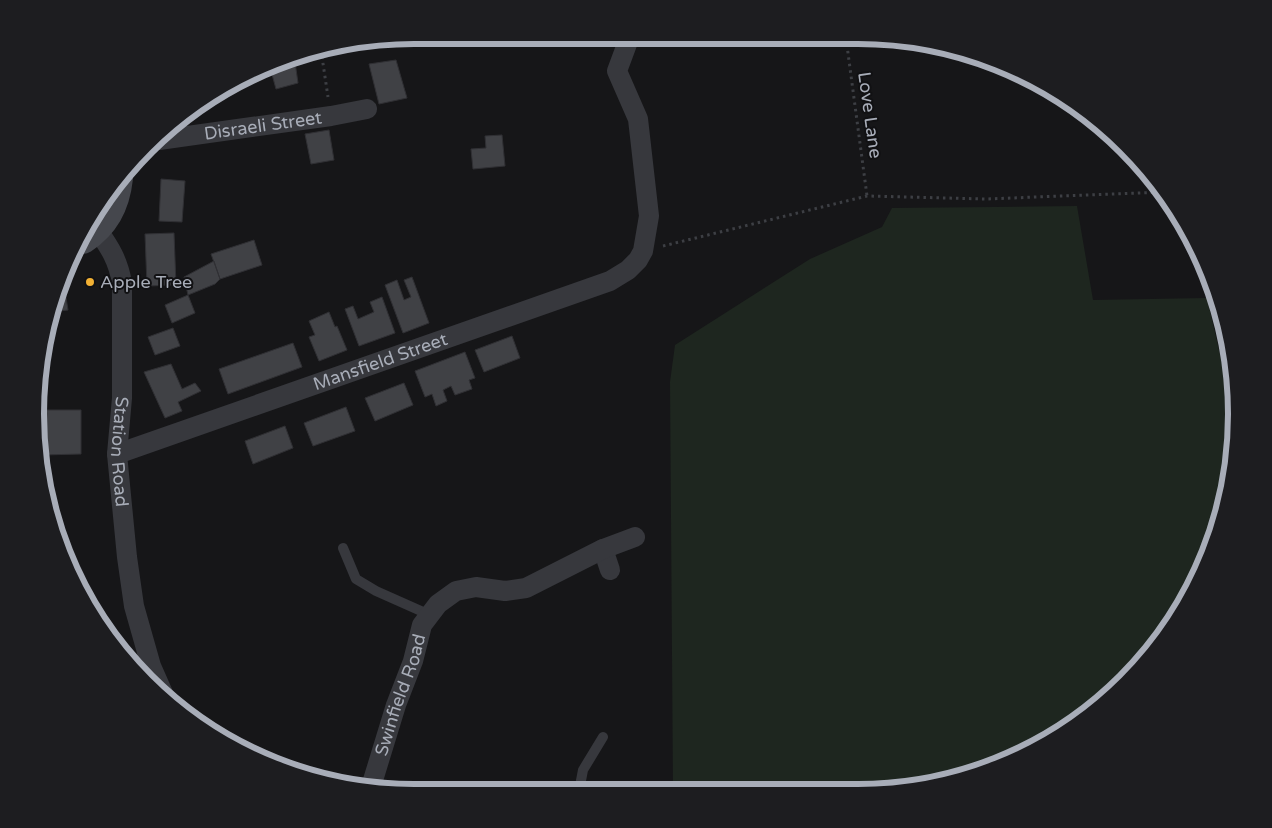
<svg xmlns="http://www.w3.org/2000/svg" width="1272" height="828" font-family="'Varela Round',sans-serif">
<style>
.green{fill:#1e261f}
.building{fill:#404145;stroke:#303034}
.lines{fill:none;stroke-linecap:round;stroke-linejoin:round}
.path{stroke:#3d3f44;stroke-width:3;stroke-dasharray:2.5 4;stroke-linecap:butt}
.lane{stroke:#37383d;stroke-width:10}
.street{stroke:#37383d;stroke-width:20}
.secondary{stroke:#45474d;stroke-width:28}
.poi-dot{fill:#f2b134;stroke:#111113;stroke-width:2}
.labels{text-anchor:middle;stroke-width:4;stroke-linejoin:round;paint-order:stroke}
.street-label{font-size:18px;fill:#a8adb8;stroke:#111113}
.poi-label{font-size:18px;fill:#a8adb8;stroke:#111113;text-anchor:start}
.rim{fill:none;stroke:#a8adb8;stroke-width:6}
</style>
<rect width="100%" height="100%" fill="#161618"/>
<!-- green -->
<path class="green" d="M1077,206L1093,300L1207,298L1222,363L1232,365L1236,389L1234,463L1217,536L1186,603L1143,664L1089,715L1025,754L956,780L883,792L673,791L670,382L675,345L810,259L882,227L892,208Z"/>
<!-- building -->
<path class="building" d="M294,55L298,83L276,89L270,67H268Z
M396,60L407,98L379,104L369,64Z
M181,120L180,132H168Z
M329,130L334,160L311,164L305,134Z
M502,135L505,166L473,169L471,149L486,148L485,136Z
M161,179L185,181L182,222L159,221Z
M174,233L176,285L147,286L145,234Z
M254,240L262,265L220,279L211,254Z
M214,261L220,279L215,284L188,295L184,277Z
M412,277L429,323L403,333L385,285L397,280L404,300L411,297L404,280Z
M62,279H63L68,310L51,312L55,292Z
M188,295L195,313L172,323L165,305Z
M382,297L395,333L359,346L345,309L353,306L358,319L374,312L370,302Z
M329,312L335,327L337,326L347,350L319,361L309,337L315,335L309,321Z
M173,328L180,346L155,355L148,337Z
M512,336L520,358L484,372L475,350Z
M293,343L302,367L228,394L219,369Z
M465,352L475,378L469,380L472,389L455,395L451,386L443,390L447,401L436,406L432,394L425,397L415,371Z
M171,364L182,389L195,383L201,391L178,402L182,411L165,418L144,372Z
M404,383L413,405L375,421L365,398Z
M346,407L355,431L313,446L304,423Z
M38,410H81V454L42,455Z
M285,426L293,448L253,464L245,441Z"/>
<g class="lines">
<!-- path -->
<path class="path" d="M846,38L867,196
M321,50L328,97
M663,246L867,196L986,199L1164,192"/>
<!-- lane -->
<path class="lane" d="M343,548L356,579L376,591L430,615
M579,791L583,770L603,737"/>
<!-- street -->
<g class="street">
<path id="s1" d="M159,140L331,116L367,109"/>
<path id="s2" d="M97,229C110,248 118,260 122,283V398L117,454L127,557L134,606L151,666L166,700"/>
<path id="s3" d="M117,454L610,281L628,270L638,260L643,251L649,216L638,119L617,71L630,36"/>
<path d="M603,549L610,570"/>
<path id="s4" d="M370,790L396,705L413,661L422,625L438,604L456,591L476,587L505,591L526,588L603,549L635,537"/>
</g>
<!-- secondary -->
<path class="secondary" d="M83,240C105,225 116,206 119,178"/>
</g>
<!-- markers -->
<circle class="poi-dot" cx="90" cy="282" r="5"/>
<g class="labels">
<!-- street labels -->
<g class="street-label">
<text transform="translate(870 115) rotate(82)" y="6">Love Lane</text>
<text dy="6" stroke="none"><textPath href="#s1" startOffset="105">Disraeli Street</textPath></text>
<text dy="6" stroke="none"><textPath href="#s3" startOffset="279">Mansfield Street</textPath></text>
<text dy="6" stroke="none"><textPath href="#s2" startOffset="229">Station Road</textPath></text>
<text dy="6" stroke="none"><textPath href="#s4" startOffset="100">Swinfield Road</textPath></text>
</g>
<!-- poi labels -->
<g class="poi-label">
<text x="100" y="288">Apple Tree</text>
</g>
</g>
<!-- crop -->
<path d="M0 0H1272V828H0ZM414 44H858A370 370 0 0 1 1228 414V414A370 370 0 0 1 858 784H414A370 370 0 0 1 44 414V414A370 370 0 0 1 414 44Z" fill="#1d1d20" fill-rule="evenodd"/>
<path class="rim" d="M414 44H858A370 370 0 0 1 1228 414V414A370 370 0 0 1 858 784H414A370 370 0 0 1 44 414V414A370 370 0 0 1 414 44Z"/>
</svg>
